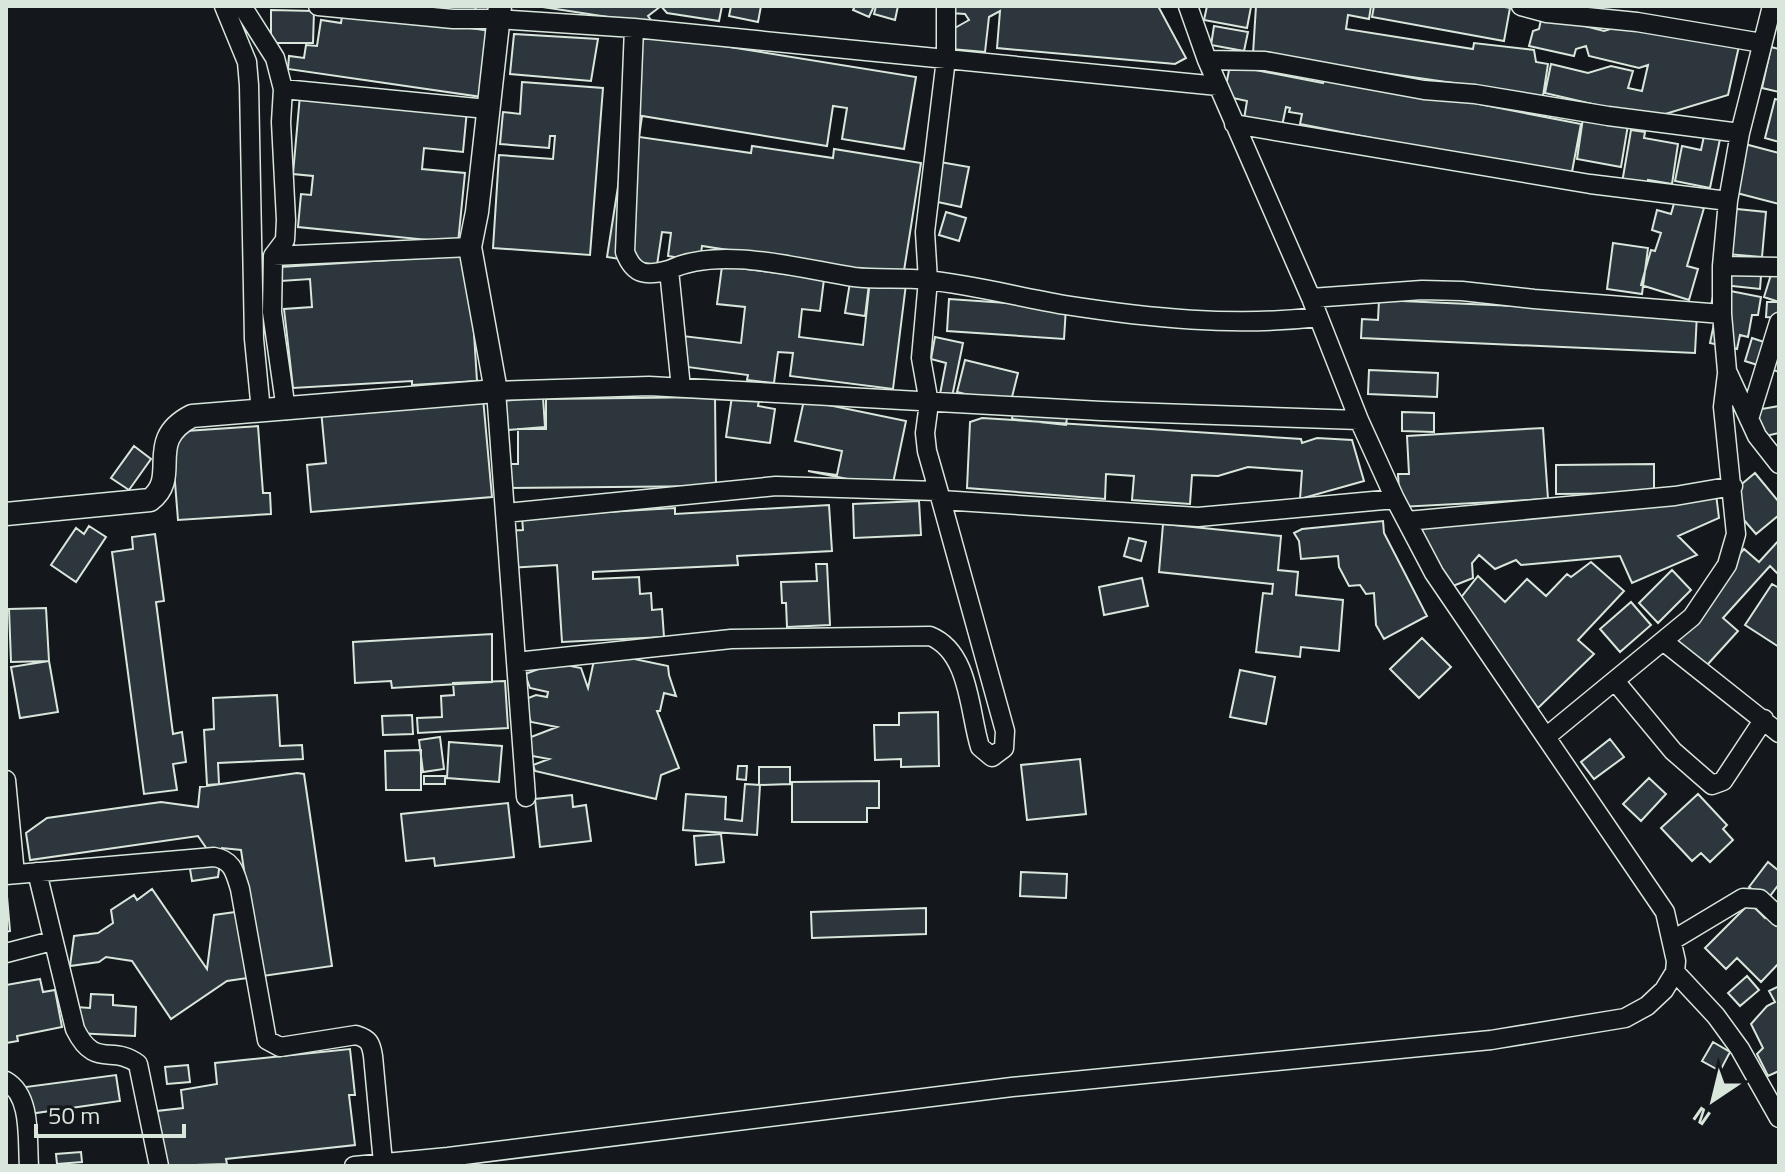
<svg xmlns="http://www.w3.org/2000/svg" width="1785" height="1172" font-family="'Titillium Web',sans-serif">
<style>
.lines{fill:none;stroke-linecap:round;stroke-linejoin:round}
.stream{stroke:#363b3e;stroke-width:6}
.building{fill:#2c363c;stroke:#d8e6dc;stroke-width:2}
.minor-casing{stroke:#d8e6dc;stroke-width:21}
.tertiary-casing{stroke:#d8e6dc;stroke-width:25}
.minor{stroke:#14181c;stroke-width:18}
.tertiary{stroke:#14181c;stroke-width:22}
</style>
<rect width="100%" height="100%" fill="#14181c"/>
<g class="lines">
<!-- stream -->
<path class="stream" d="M472,1165V1166"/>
</g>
<!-- building -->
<path class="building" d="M414,6H476L474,16Z
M536,6H722L719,21L667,13L661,6L648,16L654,24Z
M731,6H761L758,22L729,16Z
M855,6H874L869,17L853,10Z
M876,6H898L895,20L874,14Z
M951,6H1158L1186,58L1175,64L997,48L1000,11L989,17L985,52L951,49L953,29L969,20L965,14L950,13Z
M1207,6L1251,7L1247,28L1204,20Z
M1256,6H1371L1369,19L1348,15L1346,29L1473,49L1474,43L1534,50L1536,62L1548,64L1543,96L1253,54Z
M1374,6H1500L1510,8L1504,41L1372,17Z
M271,10L314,11L313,43H271Z
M343,10L491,31L482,97L288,69L289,56L304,58L306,45L317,46L321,20L341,23Z
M1542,15L1604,31L1617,27L1739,46L1728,95L1652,118L1545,93L1551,64L1588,73L1611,66L1633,71L1628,88L1642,91L1648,65L1639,68L1589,56L1586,46L1576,49L1574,56L1529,46L1533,31L1539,29Z
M1214,26L1248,32L1244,51L1211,45Z
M642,33L916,77L904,149L842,139L847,108L833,106L827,146L642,116L639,137L751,153L752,146L833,158L834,149L921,163L903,277L702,246L700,261L668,256L671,233L662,232L657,265L607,257Z
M514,34L598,39L591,81L510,74Z
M1771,47L1779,49V92L1762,88Z
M1230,65L1323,83L1325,74L1581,124L1571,177L1300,124L1302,114L1289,112L1290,108L1286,107L1282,126L1244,119L1247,101L1224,96Z
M522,82L603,88L590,255L493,248L499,155L553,159L555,136H550L549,148L500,144L503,112L520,114Z
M300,95L467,110L463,152L424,148L422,169L465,173L458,243L298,227L301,194L311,195L313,176L293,174Z
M1775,99L1779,100V142L1765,138Z
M1583,118L1628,125L1621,167L1577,159Z
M1631,130L1645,132L1644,138L1678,144L1672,184L1648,180L1646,193L1621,189Z
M1704,136L1720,139L1710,188L1675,181L1682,146L1701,150Z
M1741,143L1779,153V204L1729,191Z
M940,162L969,167L961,207L933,201Z
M1675,200L1704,208L1687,266L1698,269L1689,300L1641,285L1651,250L1655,251L1661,233L1652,230L1657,210L1671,214Z
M1727,208L1766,212L1762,257L1715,253Z
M946,212L966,218L959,241L939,235Z
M1613,243L1648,248L1642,294L1607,289Z
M469,255L477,381L412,385V381L293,388L284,309L312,307L310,279L281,281L280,267Z
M1717,259L1762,263L1760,289L1714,284Z
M1774,265L1779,266V302L1764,297Z
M722,266L824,279L820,311L802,309L799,337L863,345L870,280L906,284L893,389L790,376L793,353L778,352L774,383L747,380L748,375L680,366L683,336L741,343L745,307L717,304Z
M850,282L869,284L865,316L845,313Z
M1715,288L1761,297L1758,315H1752L1748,337L1740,335L1737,349L1710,343L1716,314L1711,305Z
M949,299L1066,307L1064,339L947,331Z
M1379,300L1697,314L1695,353L1361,338L1362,319L1378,320Z
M1767,302H1779V318L1766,317Z
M935,337L963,343L952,397L940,394L946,363L931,359Z
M1752,338L1779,347V372L1745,361Z
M965,360L1018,373L1010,405L957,392Z
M1369,370L1438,373L1437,397L1368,394Z
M732,396L759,400L758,406L775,409L770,443L726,437Z
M543,397L545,427L494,431L492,402Z
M715,397L716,486L508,488V464H518V429H546V399Z
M1015,397L1069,404L1066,425L1012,419Z
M483,398L492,497L311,512L307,465L326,463L321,410Z
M804,400L906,421L892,488L808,471L837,475L842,451L795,441Z
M1779,406V433L1761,437L1756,410Z
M1402,412L1434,413V432L1402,431Z
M982,418L1301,439L1302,443L1317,438L1352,440L1364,481L1300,499L1302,471L1248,467L1218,476L1192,475L1190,504L1132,500L1134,476L1106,474L1105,499L967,488L970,422Z
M258,426L263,493H270L271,514L178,520L171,432Z
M1543,428L1548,499L1400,507L1398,474H1409L1407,436Z
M134,446L151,459L129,490L111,478Z
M1654,464V493L1556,494V465Z
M1755,473L1779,502V515L1756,534L1725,498Z
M1716,494L1719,518L1678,536L1697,555L1632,583L1620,556L1521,565L1516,560L1495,569L1479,555L1472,563L1473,578L1448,588L1419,533L1424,528Z
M919,501L921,535L854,538L853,504Z
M829,505L832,551L737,556L738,565L593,572V579L639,577L640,594L651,593L652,610L662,609L664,637L562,642L557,565L507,568L505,531L523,530L522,517L675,508V514Z
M1383,521L1384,533L1427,616L1384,639L1376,625L1374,593L1366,594L1360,585L1349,586L1339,567L1338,556L1301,559L1299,541L1294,533L1302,529Z
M1163,524L1281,536L1278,570L1298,572L1296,595L1343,600L1339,651L1301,647L1300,657L1256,652L1263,593L1272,594L1273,584L1159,572Z
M89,526L106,537L76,582L51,565L76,528L84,534Z
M155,534L164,601L156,602L173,734L182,732L186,762L173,764L177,790L144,794L112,552L133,549L132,537Z
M1129,538L1146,542L1141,561L1124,556Z
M1779,540V575L1770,566L1723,618L1738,631L1698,675L1661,642L1744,549L1759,562Z
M1591,562L1624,591L1578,640L1594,654L1538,708L1459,600L1478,576L1505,602L1527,579L1546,596L1567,574L1571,577Z
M816,564H827L830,625L787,627L786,603H782L781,582L817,581Z
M1672,570L1691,590L1658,623L1639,603Z
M1142,578L1148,606L1104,615L1099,587Z
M1772,584L1779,588V647L1745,625Z
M1631,602L1651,625L1620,652L1600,629Z
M46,608L49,661L11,662L9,609Z
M492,634V682L392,688L391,681L355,683L353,642Z
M1422,638L1451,667L1419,698L1390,669Z
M596,651L668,666L669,675L676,696L664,693L660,711H657L679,768L661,775L656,799L535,771L533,765L549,759L527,755L531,737L557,727L531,722L523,700L536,695L547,697L548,692L530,688L525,674L555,663L581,668L588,688Z
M49,661L58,712L20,718L11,667Z
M1240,670L1275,677L1266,724L1230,717Z
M505,681L508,728L418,733L417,718L442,717L441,696L454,695L453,683Z
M277,695L280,746L302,745L303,759L218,763L219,784L207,785L204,730L214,729L213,698Z
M938,712L939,766L901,767V759L875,760L874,725H899V713Z
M412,715L413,734L383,735L382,716Z
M440,737L444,769L423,772L419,740Z
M1610,739L1624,757L1594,779L1581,762Z
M449,742L502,746L499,782L447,778Z
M421,750V790H386L385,751Z
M1080,759L1086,814L1027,820L1021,765Z
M738,766H747L746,780L737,779Z
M759,767H790V784L759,785Z
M297,773L304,774L332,966L227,981L171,1019L132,961L106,957L99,962L70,966L74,936L98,933L113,923L111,910L134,895L137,900L152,889L207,969L214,915L250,910L241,850L222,848L218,877L192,881L190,869L211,855L198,836L30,860L26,833L47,818L161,802L198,807L200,787Z
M424,776H445V784H424Z
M1649,778L1666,794L1641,821L1623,804Z
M879,781V808H867V822H792V782Z
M745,784L760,785L757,835L683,830L686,794L726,797L725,819L742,821Z
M1698,794L1727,825L1723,829L1733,840L1710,862L1701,853L1692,861L1661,828Z
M572,795L573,807L586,805L591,841L540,847L535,799Z
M508,803L514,857L435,866L434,858L406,861L401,814Z
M721,834L724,862L696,865L694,836Z
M1768,862L1779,871V884L1767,900L1749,887Z
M1021,872L1067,874L1066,898L1020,896Z
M6,885L10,931L6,932Z
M1750,903L1765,918L1779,904V963L1761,982L1737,958L1726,969L1705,948Z
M926,908V934L812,938L811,912Z
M1747,976L1759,990L1740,1006L1728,993Z
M40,979L43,992L55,990L62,1027L17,1036L18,1041L6,1043V985Z
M1779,986V1071L1768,1076L1757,1054L1763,1048L1751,1024L1767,1006L1775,1002L1769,991Z
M91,994L113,995V1005L136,1007L135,1036L75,1033L76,1007L90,1008Z
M1713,1042L1730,1052L1720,1071L1702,1061Z
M350,1049L355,1095H349L355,1145L226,1159L227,1164L163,1166L157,1111L183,1108L181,1090L217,1084L215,1063Z
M188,1065L190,1082L167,1084L165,1067Z
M116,1075L120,1101L22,1115L18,1088Z
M81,1152L82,1162L57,1164L56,1154Z"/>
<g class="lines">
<defs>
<path id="minor" d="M224,6L247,62L249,85L254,339L261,411
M242,6L275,58L283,89L281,122L286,220L285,240L273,256L272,312L286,410
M318,6L453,19H498L634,28L1218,86
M946,6V59L925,232L928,280L921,358L929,403L925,433L927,451L941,500L1198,517L1395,499
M1521,6L1547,13L1637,22L1762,43
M1772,6L1740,133L1728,201L1722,266V314L1727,371L1757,436L1779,464
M634,28L625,252C634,276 647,276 669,270L681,388
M1207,60L1265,61L1424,90L1475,94L1608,116L1740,133
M283,89L487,109
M1234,124L1590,184L1728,201
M273,256L470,247
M1722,266L1779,267
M669,270C719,245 801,269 854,277C878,280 903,277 927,280C973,285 1019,297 1065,305C1149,318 1233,327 1318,317
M1311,298L1422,290L1462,291L1534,299L1722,314
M1749,419L1779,322
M505,513L776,486L937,491
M1407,521L1675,496L1733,486
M1663,641L1779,733
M516,662L731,639L930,636C970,652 969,712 980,747L992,757L1004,748L1005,731L941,500
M1615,681L1673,751L1712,785L1723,781L1764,719
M1546,737L1692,617L1727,565L1736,534L1723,407L1727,374
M6,780L15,874
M526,797L496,391L649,386L1101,411L1359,420
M37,872L75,1029C95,1070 112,1044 138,1064L159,1166
M6,875L214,857C233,860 235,873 240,889L267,1040L280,1047L356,1035C369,1039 371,1043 373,1056L383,1163
M1673,940L1743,898L1760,899L1779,917
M6,953L52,941
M1675,972L1716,1016L1740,1049L1779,1118
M6,1081C32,1096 27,1139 29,1166
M354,1166L448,1157L1012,1087L1491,1040L1625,1018L1647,1006L1664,990L1675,972L1676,961L1665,912L1434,573L1395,499L1359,420L1311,298L1207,60L1188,6"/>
<path id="tertiary" d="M6,514L150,500C182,476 143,441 192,416L496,391L470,247L477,212L500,6"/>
</defs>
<!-- minor casing -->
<use href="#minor" class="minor-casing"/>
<!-- tertiary casing -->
<use href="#tertiary" class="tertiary-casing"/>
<!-- minor -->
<use href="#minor" class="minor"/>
<!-- tertiary -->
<use href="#tertiary" class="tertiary"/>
</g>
<!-- border -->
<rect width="1785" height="1172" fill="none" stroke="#d8e6dc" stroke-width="16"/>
<!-- north arrow -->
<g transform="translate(1713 1100) rotate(215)" stroke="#14181c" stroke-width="6" paint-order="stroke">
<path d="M0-6L14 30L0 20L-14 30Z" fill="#d8e6dc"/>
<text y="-12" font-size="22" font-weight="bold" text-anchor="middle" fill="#d8e6dc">N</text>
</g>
<!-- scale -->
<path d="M36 1124v12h148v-12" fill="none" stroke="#d8e6dc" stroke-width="4"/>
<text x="48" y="1124" font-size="24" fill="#d8e6dc" stroke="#14181c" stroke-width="6" paint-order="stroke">50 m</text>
</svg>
